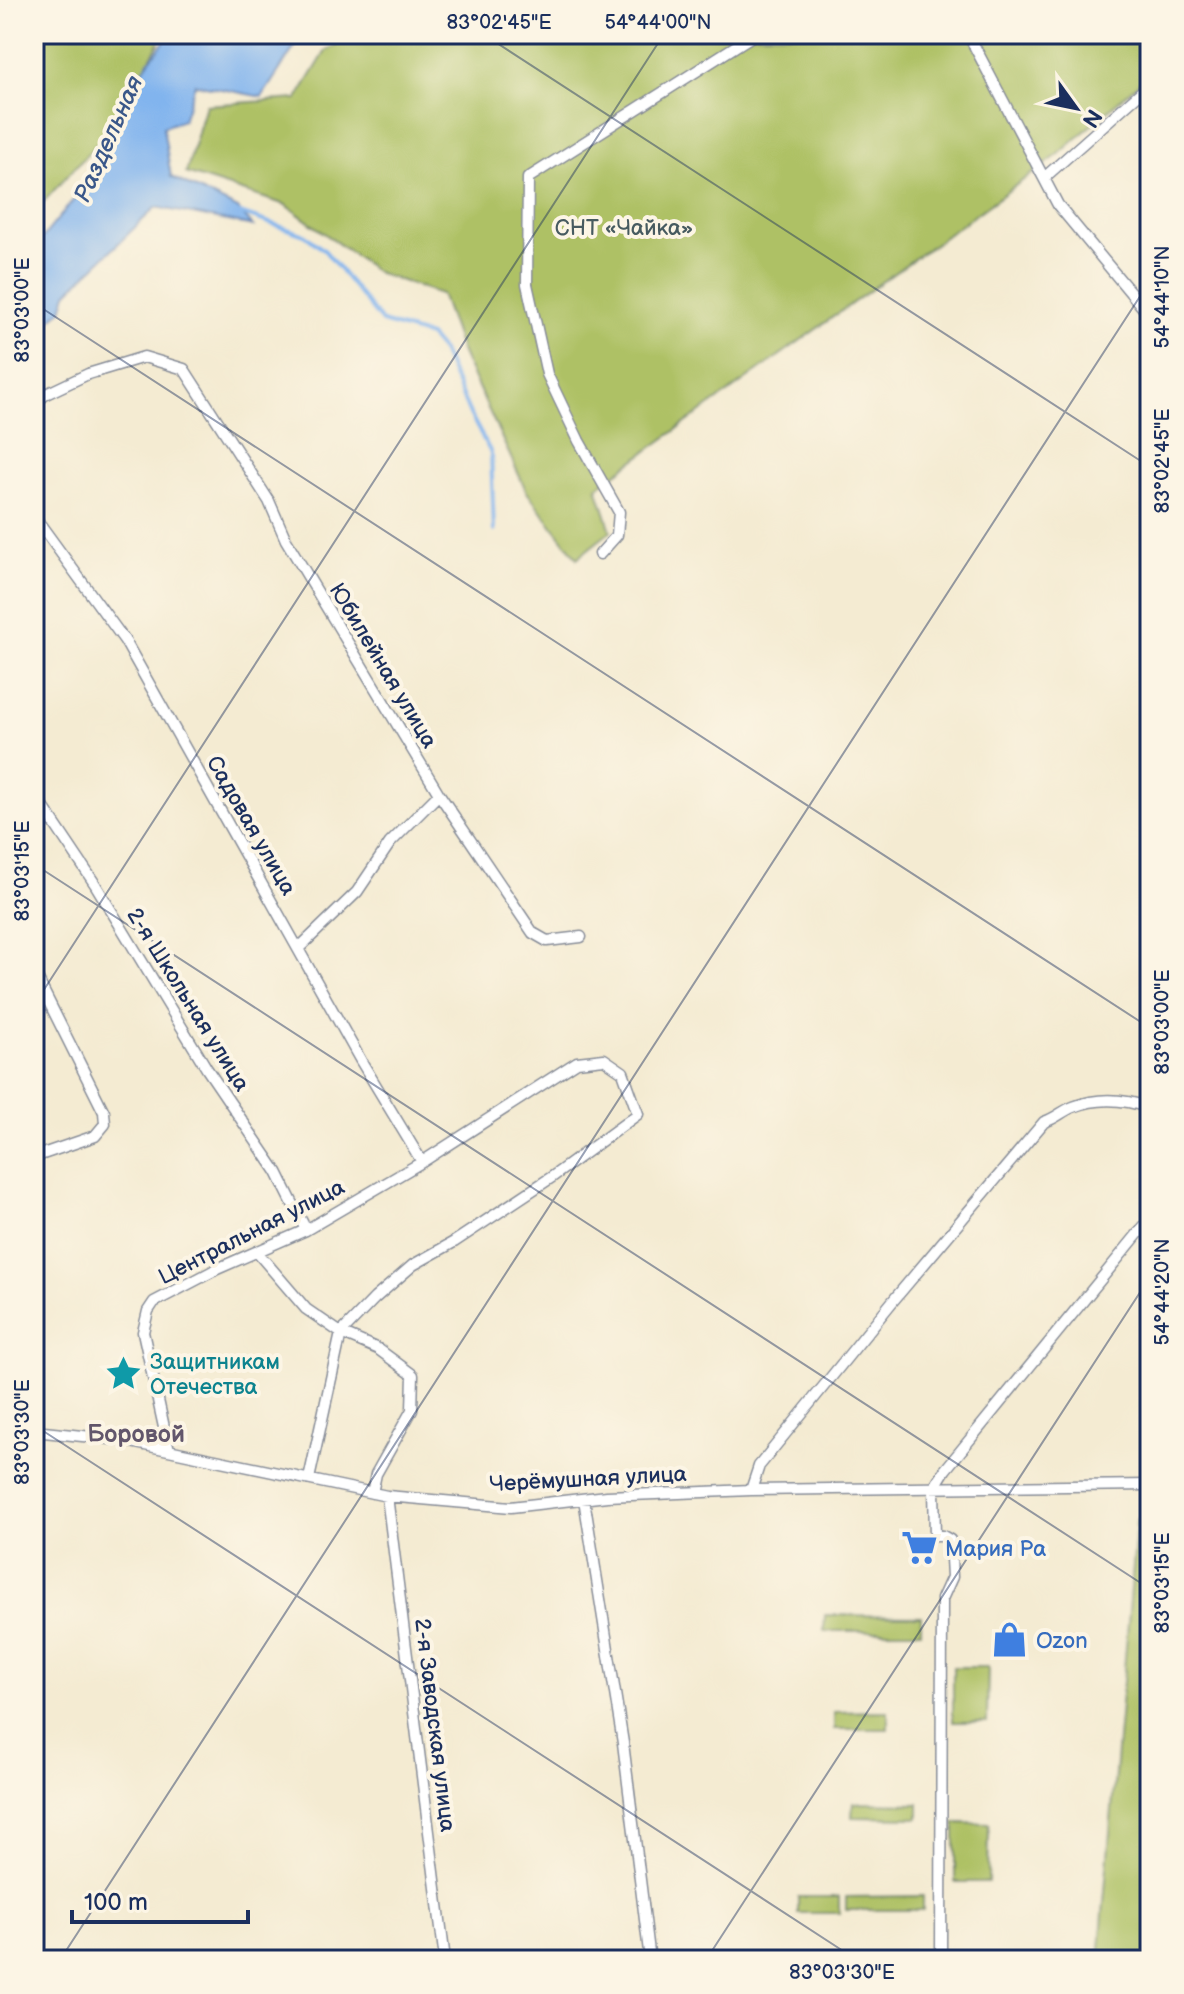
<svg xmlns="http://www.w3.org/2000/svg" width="1184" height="1994" font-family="'Balsamiq Sans',sans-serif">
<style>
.green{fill:#aec165;stroke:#647862;stroke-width:2}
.water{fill:#81b4ee;stroke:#4e72a6;stroke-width:2}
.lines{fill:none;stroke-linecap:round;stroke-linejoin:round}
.stream{stroke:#81b4ee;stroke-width:4}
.minor-casing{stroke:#888d98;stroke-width:13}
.minor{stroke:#fff;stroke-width:10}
.ticks{fill:none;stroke:#1b2f5e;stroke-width:2;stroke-opacity:0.45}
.labels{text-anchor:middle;stroke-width:8;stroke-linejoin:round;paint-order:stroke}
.park-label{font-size:22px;fill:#475b60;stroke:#fcf5e5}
.street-label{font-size:22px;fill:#1b2f5e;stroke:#fcf5e5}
.culture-label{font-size:22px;fill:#0d838f;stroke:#fcf5e5;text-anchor:start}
.shop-label{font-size:22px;fill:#366cbe;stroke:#fcf5e5;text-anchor:start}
.water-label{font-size:24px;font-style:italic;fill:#3a5789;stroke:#fcf5e5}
.neighbourhood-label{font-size:24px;font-weight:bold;fill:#62566c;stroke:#fcf5e5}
.neatline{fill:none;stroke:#1b2f5e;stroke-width:3}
.ticks-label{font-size:20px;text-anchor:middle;fill:#1b2f5e}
</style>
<rect width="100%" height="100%" fill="#fcf5e5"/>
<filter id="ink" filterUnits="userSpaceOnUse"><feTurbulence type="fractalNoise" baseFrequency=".0125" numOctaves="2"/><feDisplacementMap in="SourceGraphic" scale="16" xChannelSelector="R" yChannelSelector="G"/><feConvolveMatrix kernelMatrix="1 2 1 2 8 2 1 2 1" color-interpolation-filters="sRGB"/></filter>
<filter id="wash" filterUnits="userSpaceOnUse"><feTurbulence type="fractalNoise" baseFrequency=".006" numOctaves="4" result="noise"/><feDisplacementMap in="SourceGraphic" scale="32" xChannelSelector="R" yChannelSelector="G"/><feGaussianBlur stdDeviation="1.8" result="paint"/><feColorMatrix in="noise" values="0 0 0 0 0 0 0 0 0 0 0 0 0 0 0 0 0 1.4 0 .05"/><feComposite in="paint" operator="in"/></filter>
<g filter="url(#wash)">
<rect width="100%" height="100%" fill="#f4ebd2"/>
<!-- green -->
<path class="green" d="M34,34H164L109,131L34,212Z
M353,34H1150V73L1058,155L597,487L611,531L577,558L527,492L462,353L441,294L378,273L286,205L186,173L206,105L297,99L326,51Z
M1137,1519H1150V1960H1099Z
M825,1615L921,1616V1631H824Z
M953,1667H988L987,1722H953Z
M888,1711V1729H834V1712Z
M853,1803L919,1804V1818L852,1817Z
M955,1823L989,1824L988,1882H955Z
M923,1896V1910H846V1897Z
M798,1897H839V1913H798Z"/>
<!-- water -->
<path class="water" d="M170,34H310L296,45L262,97L195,84L183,120L163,127L171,177L238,209L253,226L156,207L67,293L62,310L34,334V248L107,159L119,113L146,65Z"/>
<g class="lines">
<!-- stream -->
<path class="stream" d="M240,213L305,235L325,251L382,322L429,336L442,351L470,414L491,453L494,531"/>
</g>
</g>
<g filter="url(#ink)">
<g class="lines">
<defs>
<path id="minor" d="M968,34L1058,205L1150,316
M1045,177L1150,84
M34,404L46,394L88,374L144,357L184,369L269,501L286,540L439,794L533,933L547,941L581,937
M34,516L125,641L361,1061L422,1162
M600,554L617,535L619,512L579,441L547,374L527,284L528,178L755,34
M34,793L95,884L207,1069L277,1172L306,1230
M299,948L357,892L390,843L439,794
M34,978L38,980L104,1112L105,1124L95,1136L34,1157
M257,1252L306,1309L341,1333L309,1479
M34,1431L121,1440L387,1496L511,1507L607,1496L751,1490L1150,1485
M169,1450L143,1332L148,1311L154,1302L217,1269L306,1230L422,1162L577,1062L604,1059L623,1072L638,1114L552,1177L454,1242L413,1265L375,1298L341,1333L378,1349L413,1375L412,1410L376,1474L372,1493
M751,1490L759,1466L892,1302L1044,1122C1057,1118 1062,1111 1073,1107C1098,1097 1125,1099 1150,1108
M387,1496L445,1960
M584,1499L623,1743L650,1960
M941,1960L942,1599L952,1577L950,1540L943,1536H935L934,1488L945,1470L1150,1219"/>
</defs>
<!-- minor casing -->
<use href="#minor" class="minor-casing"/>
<!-- minor -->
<use href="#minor" class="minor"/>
</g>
</g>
<!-- ticks -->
<path class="ticks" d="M483,34L1150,467M34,303L1150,1028M34,864L1150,1589M34,1005L664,34M34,1425L857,1960M60,1960L1150,281M706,1960L1150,1277"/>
<!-- icons -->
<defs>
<symbol id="sight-bare" viewBox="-9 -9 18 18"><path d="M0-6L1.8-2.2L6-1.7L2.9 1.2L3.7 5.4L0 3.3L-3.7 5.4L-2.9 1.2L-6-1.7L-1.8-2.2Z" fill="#0f9aa8" stroke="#fcf5e5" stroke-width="2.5" paint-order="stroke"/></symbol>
<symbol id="supermarket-bare" viewBox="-9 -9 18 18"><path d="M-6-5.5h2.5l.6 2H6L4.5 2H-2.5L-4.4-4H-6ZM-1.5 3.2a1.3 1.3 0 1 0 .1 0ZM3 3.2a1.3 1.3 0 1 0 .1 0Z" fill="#3f7fe0" stroke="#fcf5e5" stroke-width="2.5" paint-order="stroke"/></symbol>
<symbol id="shop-bare" viewBox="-9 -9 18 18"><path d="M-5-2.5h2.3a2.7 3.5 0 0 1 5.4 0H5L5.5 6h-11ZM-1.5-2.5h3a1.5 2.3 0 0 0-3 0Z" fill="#3f7fe0" stroke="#fcf5e5" stroke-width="2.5" paint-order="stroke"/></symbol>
</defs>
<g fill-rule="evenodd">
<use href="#sight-bare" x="98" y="1348" width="51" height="51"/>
<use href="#supermarket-bare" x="894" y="1522" width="51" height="51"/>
<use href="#shop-bare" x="984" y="1614" width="51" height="51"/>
</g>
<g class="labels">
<!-- park labels -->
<g class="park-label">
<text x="624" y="235">СНТ «Чайка»</text>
</g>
<!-- street labels -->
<g class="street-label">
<text transform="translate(384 665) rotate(59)" y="8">Юбилейная улица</text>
<text transform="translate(252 825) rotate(60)" y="8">Садовая улица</text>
<text transform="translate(189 999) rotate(58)" y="8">2-я Школьная улица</text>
<text transform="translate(251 1231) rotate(-27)" y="8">Центральная улица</text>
<text transform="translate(588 1478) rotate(-3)" y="8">Черёмушная улица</text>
<text transform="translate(436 1725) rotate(83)" y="8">2-я Заводская улица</text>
</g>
<!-- culture labels -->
<g class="culture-label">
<text x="150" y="1369">Защитникам<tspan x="150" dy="25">Отечества</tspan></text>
</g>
<!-- shop labels -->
<g class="shop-label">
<text x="945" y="1556">Мария Ра</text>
<text x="1036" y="1648">Ozon</text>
</g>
<!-- water labels -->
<g class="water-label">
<text transform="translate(108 139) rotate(-66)" y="8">Раздельная</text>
</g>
<!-- neighbourhood labels -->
<g class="neighbourhood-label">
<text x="136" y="1442">Боровой</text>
</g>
</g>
<!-- margin -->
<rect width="1184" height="1994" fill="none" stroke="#fcf5e5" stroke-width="88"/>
<!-- north arrow -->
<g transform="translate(1076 108) rotate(123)" stroke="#fcf5e5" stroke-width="6" paint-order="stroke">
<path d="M0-6L14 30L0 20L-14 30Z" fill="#1b2f5e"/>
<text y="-12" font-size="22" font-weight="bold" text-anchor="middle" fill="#1b2f5e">N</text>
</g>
<!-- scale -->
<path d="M72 1910v12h176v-12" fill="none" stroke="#1b2f5e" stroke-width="4"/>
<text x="84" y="1910" font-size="24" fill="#1b2f5e" stroke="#fcf5e5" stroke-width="6" paint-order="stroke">100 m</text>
<rect x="44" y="44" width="1096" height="1906" class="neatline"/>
<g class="ticks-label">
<text x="499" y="29">83°02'45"E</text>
<text x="658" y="29">54°44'00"N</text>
<text transform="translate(1162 297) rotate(-90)" y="7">54°44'10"N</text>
<text transform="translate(22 310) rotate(-90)" y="7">83°03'00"E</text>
<text transform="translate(1162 461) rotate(-90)" y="7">83°02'45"E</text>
<text transform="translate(22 871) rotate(-90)" y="7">83°03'15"E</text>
<text transform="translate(1162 1022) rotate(-90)" y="7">83°03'00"E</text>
<text transform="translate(1162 1292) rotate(-90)" y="7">54°44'20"N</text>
<text transform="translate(22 1432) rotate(-90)" y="7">83°03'30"E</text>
<text transform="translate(1162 1583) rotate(-90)" y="7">83°03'15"E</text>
<text x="842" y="1979">83°03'30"E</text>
</g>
</svg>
